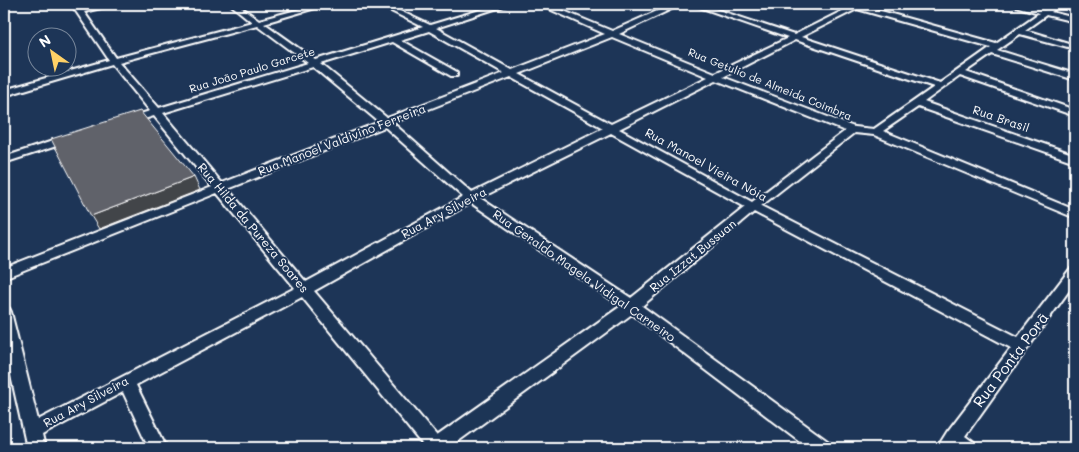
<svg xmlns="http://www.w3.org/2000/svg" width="1079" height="452" font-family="Mali,sans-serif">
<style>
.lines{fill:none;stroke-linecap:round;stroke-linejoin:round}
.minor-casing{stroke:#fff;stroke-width:4}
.minor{fill:#1d3557;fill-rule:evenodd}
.shaded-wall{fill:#43454a;stroke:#fff}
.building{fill:#60626a;stroke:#fff}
.labels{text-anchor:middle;stroke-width:4;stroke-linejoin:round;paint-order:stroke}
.far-street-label{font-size:11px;fill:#fff;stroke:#1d3557}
.street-label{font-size:12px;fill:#fff;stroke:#1d3557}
.near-street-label{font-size:15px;fill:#fff;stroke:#1d3557}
</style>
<rect width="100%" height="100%" fill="#1d3557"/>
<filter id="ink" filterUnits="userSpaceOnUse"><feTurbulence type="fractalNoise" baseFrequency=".02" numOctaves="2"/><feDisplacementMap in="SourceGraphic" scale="10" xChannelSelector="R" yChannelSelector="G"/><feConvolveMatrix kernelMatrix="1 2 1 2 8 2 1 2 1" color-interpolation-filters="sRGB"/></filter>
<g filter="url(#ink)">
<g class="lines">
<defs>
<path id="minor" d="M71,4H78L82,9L106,4H118L84,12L116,58L252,22L230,4H237L259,20L319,4H329L264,23L316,60L423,27L377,4H385L430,25L500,4H510L436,28L512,70L605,34L538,4H547L612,31L673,4H682L619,34L715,73L788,38L691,4H700L794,35L850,7V4H865L863,6L996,43L1039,13L1008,4H1019L1044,10L1053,4H1060L1051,12L1075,18V22L1046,15L1025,30L1075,45V49L1020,34L997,50L1075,74V80L992,54L966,72L1075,110V116L960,76L924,102L1075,155V162L918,107L883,131L1075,210V218L874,135L854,133L761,206L1018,337L1070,269L1075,267V282L965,436L973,442L976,448H937L947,432L1011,348L754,212L642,306L829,442L832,448H809L632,314L449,448H425L302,297L136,385L167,448H149L123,392L42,435L45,448H27L4,344V306L9,308L11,312L38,420L295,288L217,193L4,278V268L212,187L154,116L128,124L124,123V119L150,111L112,64L4,96V90L109,60ZM857,9L991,47L940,83L801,37ZM257,25L308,63L159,108L119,62ZM429,31L504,73L387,118L321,64L392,42L451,76H457V72L400,40ZM612,37L708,77L611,124L519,74ZM795,40L934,87L874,129L854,127L723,77ZM313,67L379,122L222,183L163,113ZM511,77L603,128L472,193L393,123ZM716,80L845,131L752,202L619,129ZM385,127L463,197L306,282L228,189ZM611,133L745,207L631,298L480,198ZM471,203L621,306L437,436L314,291Z
M68,136L72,137L73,139L72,141L4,163V157Z"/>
</defs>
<!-- minor casing -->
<use href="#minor" class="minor-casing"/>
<!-- minor -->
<use href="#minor" class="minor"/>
</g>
<!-- shaded-wall -->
<path class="shaded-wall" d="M194,177L200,190L99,229L91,216Z"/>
<!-- building -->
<path class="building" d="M140,111L194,177L91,216L51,139Z"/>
</g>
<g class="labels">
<!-- far-street labels -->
<g class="far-street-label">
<text transform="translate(252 70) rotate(-17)" y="4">Rua João Paulo Garcete</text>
<text transform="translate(770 84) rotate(22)" y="4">Rua Getulio de Almeida Coimbra</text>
</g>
<!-- street labels -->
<g class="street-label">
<text transform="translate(1001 119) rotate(19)" y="4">Rua Brasil</text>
<text transform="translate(342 140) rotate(-21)" y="4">Rua Manoel Valdivino Ferreira</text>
<text transform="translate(706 165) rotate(29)" y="4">Rua Manoel Vieira Nóia</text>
<text transform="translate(444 213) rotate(-28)" y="4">Rua Ary Silveira</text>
<text transform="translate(253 228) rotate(50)" y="4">Rua Hilda da Pureza Soares</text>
<text transform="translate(693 256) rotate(-39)" y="4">Rua Izzat Bussuan</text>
<text transform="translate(584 276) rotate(35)" y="4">Rua Geraldo Magela Vidigal Carneiro</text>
<text transform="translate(86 402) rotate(-28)" y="4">Rua Ary Silveira</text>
</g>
<!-- near-street labels -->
<g class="near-street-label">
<text transform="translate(1011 360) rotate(-53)" y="5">Rua Ponta Porã</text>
</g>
</g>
<!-- margin -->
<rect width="1079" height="452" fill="none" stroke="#1d3557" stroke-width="20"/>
<rect x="10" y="10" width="1059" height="432" fill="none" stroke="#fff" stroke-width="2" filter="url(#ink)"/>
<!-- north arrow -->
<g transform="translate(52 52) rotate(327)"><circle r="24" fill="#1d3557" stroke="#77869a"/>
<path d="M0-4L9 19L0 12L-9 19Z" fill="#ffd166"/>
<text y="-8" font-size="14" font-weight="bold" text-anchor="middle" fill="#ffffff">N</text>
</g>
</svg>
